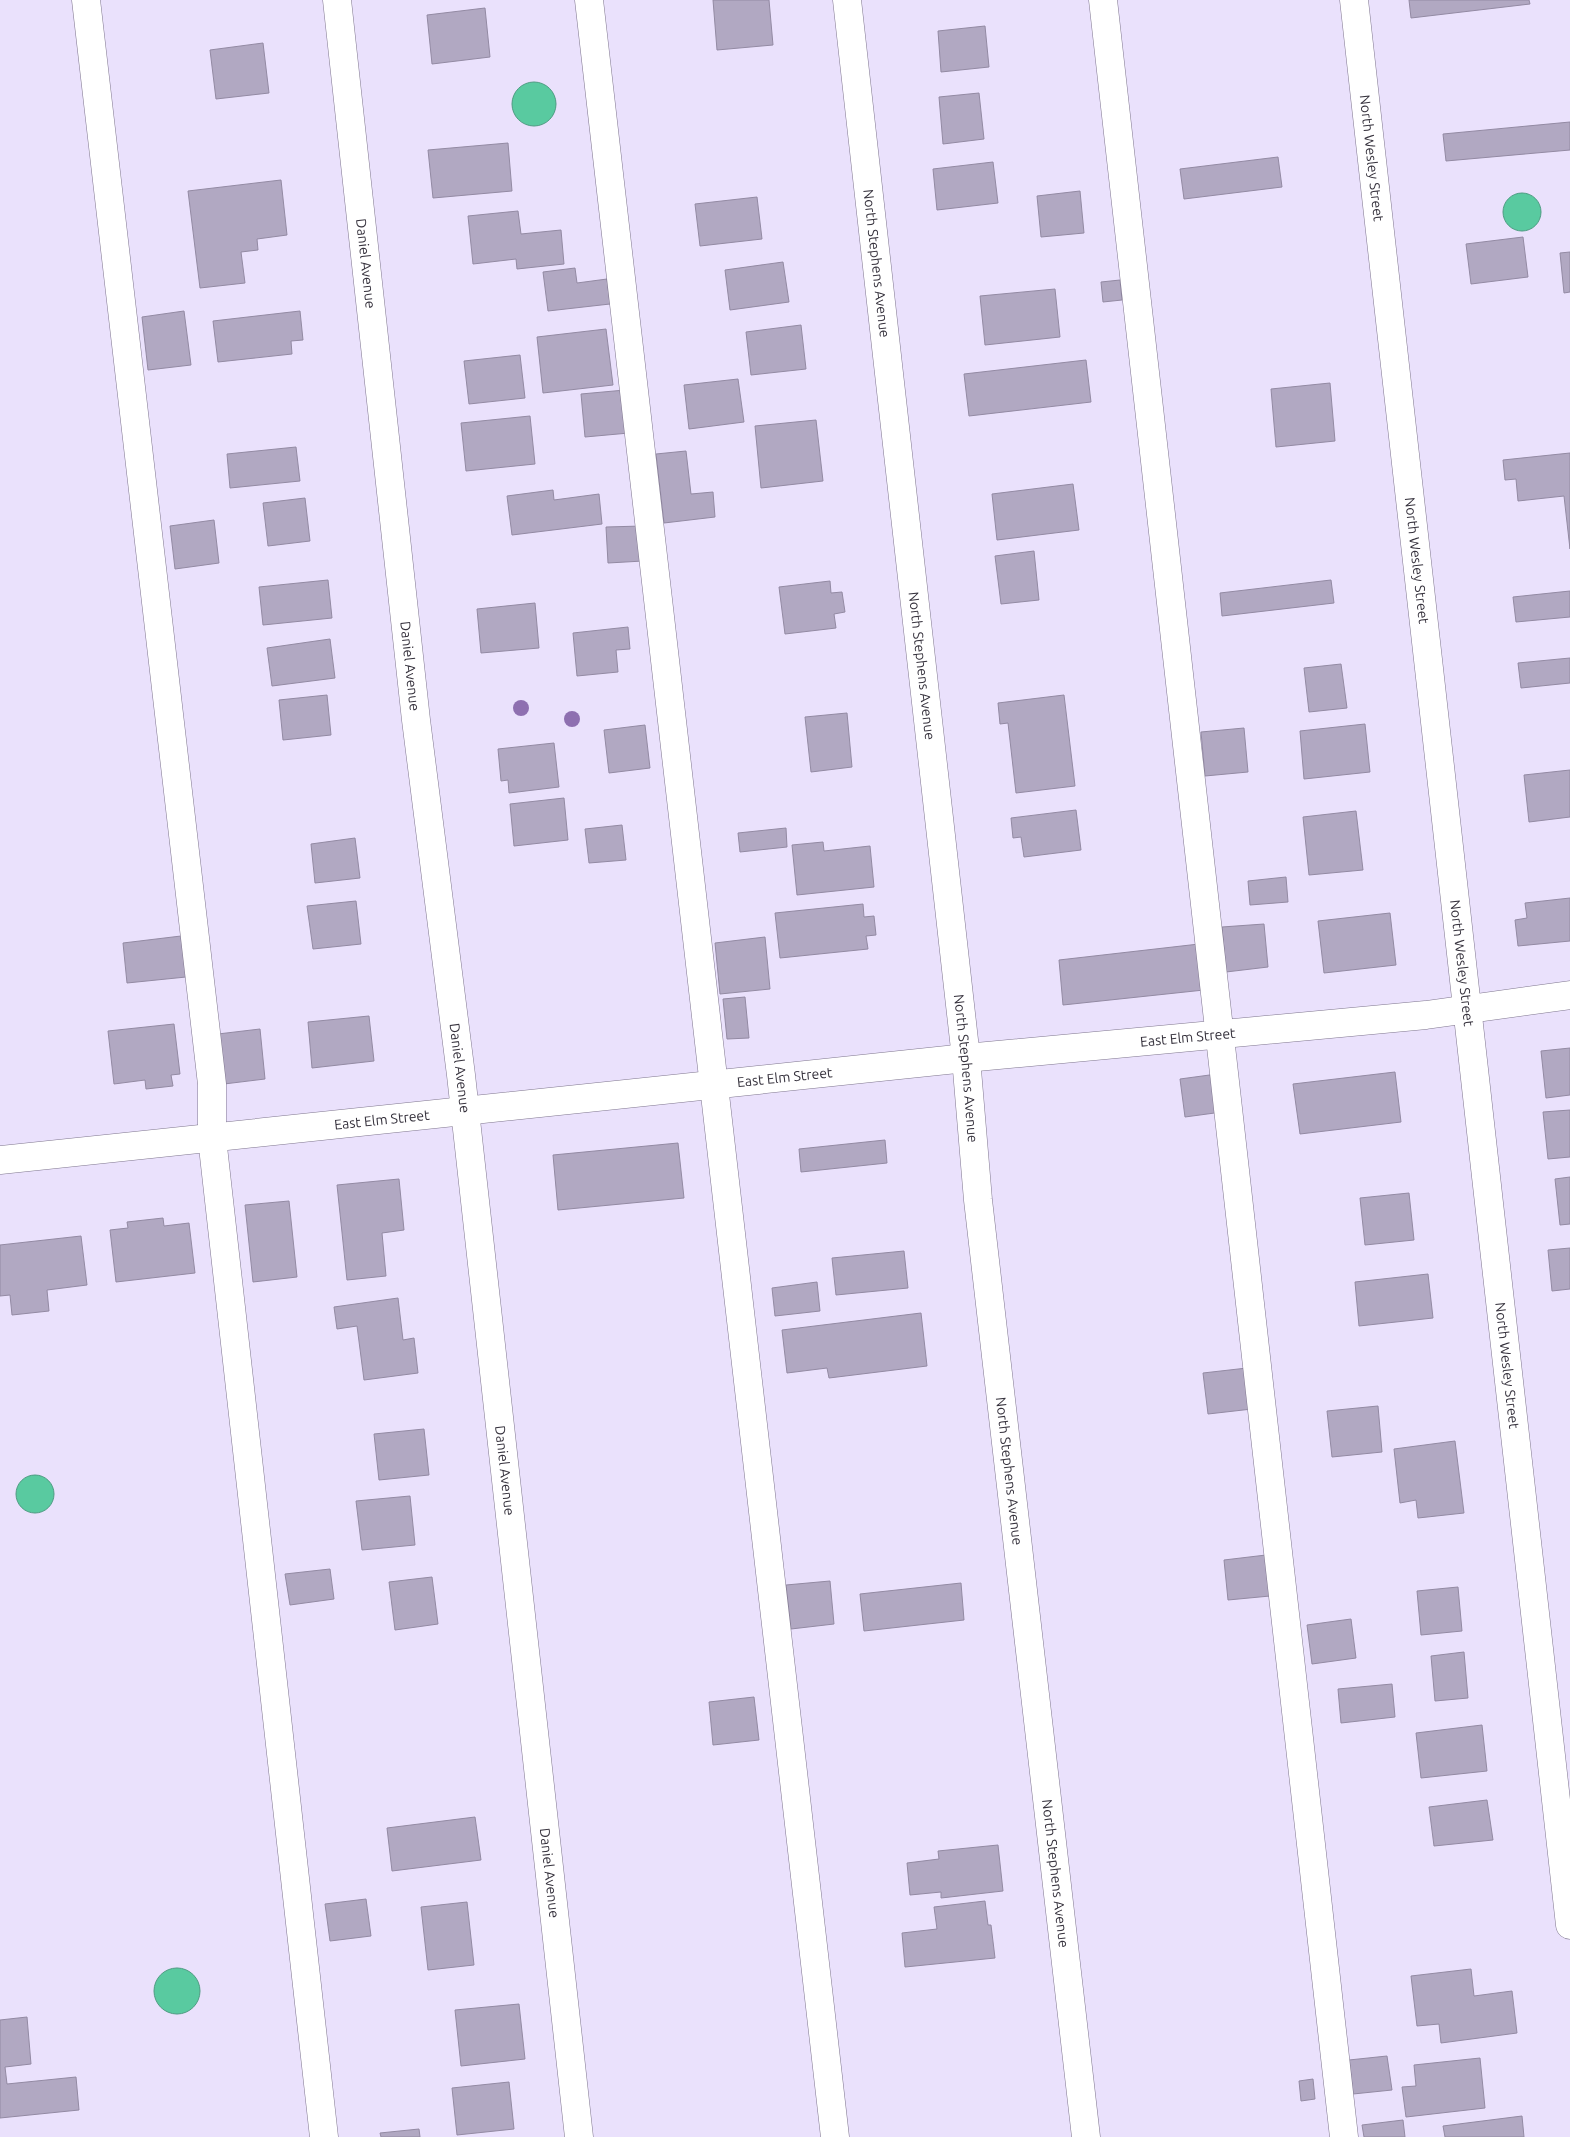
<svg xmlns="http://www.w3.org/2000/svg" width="1570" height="2137" font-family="Ubuntu,sans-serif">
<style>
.water{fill:#59caa0;stroke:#4e9c82}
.building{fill:#b1a8c2;stroke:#938aa3}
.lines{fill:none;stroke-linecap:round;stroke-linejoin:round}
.minor-casing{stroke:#7f768e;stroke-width:29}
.minor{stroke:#fff;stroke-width:28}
.tree{fill:#8e6fb0}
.labels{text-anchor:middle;stroke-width:4.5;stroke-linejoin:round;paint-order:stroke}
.street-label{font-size:14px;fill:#36323d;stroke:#eae1fc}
</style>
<rect width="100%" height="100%" fill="#eae1fc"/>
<!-- water -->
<path class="water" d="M512 104a22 22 0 1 1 44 0a22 22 0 1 1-44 0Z
M1503 212a19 19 0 1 1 38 0a19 19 0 1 1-38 0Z
M16 1494a19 19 0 1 1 38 0a19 19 0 1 1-38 0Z
M154 1991a23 23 0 1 1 46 0a23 23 0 1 1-46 0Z"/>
<!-- building -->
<path class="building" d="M713,0H769L773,45L717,50Z
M1409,0H1529L1530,4L1411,18Z
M485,8L490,57L432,64L427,15Z
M985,26L989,67L941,72L938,31Z
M263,43L269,93L216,99L210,50Z
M979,93L984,139L943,144L939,97Z
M1570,122V150L1446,161L1443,134Z
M508,143L512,191L433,198L428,150Z
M1278,157L1282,187L1184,199L1180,169Z
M993,162L998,203L937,210L933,169Z
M281,180L287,235L257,239L258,250L241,252L245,283L200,288L188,191Z
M1080,191L1084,233L1041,237L1037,196Z
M757,197L762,239L700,246L695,204Z
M518,211L521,234L561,230L564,264L517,269L516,259L473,264L468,216Z
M1523,237L1528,277L1471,284L1466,244Z
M1570,252V292L1564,293L1560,253Z
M783,262L789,302L730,310L725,270Z
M575,268L577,283L607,279L610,304L548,311L543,272Z
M1120,280L1122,300L1103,302L1101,282Z
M1055,289L1060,337L985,345L980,296Z
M184,311L191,365L148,370L142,317Z
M300,311L303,340L291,341L292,354L218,362L213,321Z
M801,325L806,369L751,375L746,332Z
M606,329L613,385L543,393L537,337Z
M520,355L525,398L469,404L464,361Z
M1086,360L1091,402L969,416L964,374Z
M738,379L744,422L689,429L684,385Z
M1330,383L1335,441L1276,447L1271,389Z
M625,390L629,433L585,437L581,394Z
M530,416L535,464L466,471L461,423Z
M816,420L823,481L761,488L755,426Z
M296,447L300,481L230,488L227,454Z
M686,451L691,494L713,492L715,517L664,523L656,454Z
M1570,453V549L1564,496L1518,501L1516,479L1505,480L1503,460Z
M1073,484L1079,530L997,540L992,494Z
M553,490L554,500L599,494L602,524L512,535L507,496Z
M305,498L310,541L268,546L263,503Z
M214,520L219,563L175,569L170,526Z
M642,526L643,561L608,563L606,527Z
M1034,551L1039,600L1001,604L995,556Z
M328,580L332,618L263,625L259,587Z
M1331,580L1334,603L1222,616L1220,593Z
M830,581L831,593L842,592L845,612L834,614L836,628L785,634L779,587Z
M1570,591V617L1516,622L1513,597Z
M535,603L539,648L481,653L477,609Z
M628,627L630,649L616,650L618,672L577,676L573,633Z
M330,639L335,678L272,686L267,648Z
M1570,658V683L1521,688L1518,663Z
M1341,664L1347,708L1309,712L1304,668Z
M327,695L331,735L283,740L279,700Z
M1064,695L1075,786L1016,793L1008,723L1000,724L998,703Z
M847,713L852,767L811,772L805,717Z
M1365,724L1370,772L1304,779L1300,731Z
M645,725L650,768L609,773L604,730Z
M1244,728L1248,772L1205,776L1201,732Z
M554,743L559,787L509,793L508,780L501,781L498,749Z
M1570,770V817L1529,822L1524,775Z
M564,798L568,840L514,846L510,804Z
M1076,810L1081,850L1024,857L1021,837L1013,838L1011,818Z
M1356,811L1363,870L1309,875L1303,817Z
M622,825L626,860L589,863L585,829Z
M786,828L787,847L740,852L738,833Z
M355,838L360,878L315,883L311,844Z
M823,842L824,851L870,846L874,887L797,895L792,845Z
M1286,877L1288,902L1250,905L1248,881Z
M1570,898V941L1518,946L1515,920L1527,918L1525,903Z
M356,901L361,944L313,949L307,906Z
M863,904L864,917L874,916L876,935L866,936L868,949L780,958L775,913Z
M1390,913L1396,965L1324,973L1318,921Z
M1264,924L1268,967L1226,972L1222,927Z
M181,936L186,977L127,983L123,943Z
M765,937L770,989L720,994L715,943Z
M1199,944L1204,990L1063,1005L1059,960Z
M745,997L749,1038L727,1039L723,999Z
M369,1016L374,1061L312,1068L308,1022Z
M174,1024L180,1074L171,1075L173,1086L146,1089L145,1080L114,1084L108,1031Z
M260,1029L265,1079L224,1084L218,1034Z
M1570,1048V1095L1546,1098L1541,1051Z
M1395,1072L1401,1122L1300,1134L1293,1084Z
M1217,1074L1222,1112L1185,1117L1180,1079Z
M1570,1110V1157L1548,1159L1543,1112Z
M885,1140L887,1163L801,1172L799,1149Z
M678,1143L684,1198L558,1210L553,1155Z
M1570,1177V1224L1560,1225L1555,1179Z
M399,1179L404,1230L382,1233L386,1276L347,1280L337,1185Z
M1409,1193L1414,1240L1365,1245L1360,1198Z
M289,1201L297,1277L253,1282L245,1205Z
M163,1218L164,1226L189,1223L195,1273L116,1282L110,1230L128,1228L127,1222Z
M81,1236L87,1285L47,1290L49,1311L12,1315L10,1295L0,1296V1245Z
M1570,1248V1289L1552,1291L1548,1250Z
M904,1251L908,1288L836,1295L832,1258Z
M1428,1274L1433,1318L1359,1326L1355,1282Z
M817,1282L820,1311L775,1316L772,1288Z
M398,1298L403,1340L414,1338L418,1373L364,1380L357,1326L337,1329L334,1307Z
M921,1313L927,1366L829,1378L827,1368L787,1373L782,1330Z
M1247,1368L1252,1409L1208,1414L1203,1373Z
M1378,1406L1382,1452L1332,1457L1327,1411Z
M424,1429L429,1475L379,1480L374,1434Z
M1455,1441L1464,1513L1418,1518L1416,1500L1400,1503L1394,1449Z
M410,1496L415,1545L362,1550L356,1501Z
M1266,1555L1270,1596L1228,1600L1224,1560Z
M330,1569L334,1599L290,1605L285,1574Z
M432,1577L438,1624L395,1630L389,1582Z
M830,1581L834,1624L791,1629L786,1585Z
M961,1583L964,1620L864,1631L860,1594Z
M1458,1587L1462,1631L1421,1635L1417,1591Z
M1351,1619L1356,1658L1312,1664L1307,1625Z
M1464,1652L1468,1698L1435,1701L1431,1656Z
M1392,1684L1395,1717L1341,1723L1338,1689Z
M754,1697L759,1740L713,1745L709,1702Z
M1482,1725L1487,1771L1421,1778L1416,1733Z
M1487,1800L1493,1840L1434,1846L1429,1807Z
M475,1817L481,1860L392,1871L387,1828Z
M998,1845L1003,1891L941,1898V1892L910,1895L907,1863L939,1859L938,1851Z
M366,1899L371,1936L330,1941L325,1904Z
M985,1901L988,1925H991L995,1958L905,1967L902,1933L937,1929L934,1907Z
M467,1902L474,1965L428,1970L421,1907Z
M1471,1969L1474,1996L1512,1991L1517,2033L1441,2043L1439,2024L1417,2026L1411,1976Z
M519,2004L525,2059L461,2066L455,2010Z
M27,2017L31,2064L5,2067L7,2084L76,2077L79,2110L0,2118V2020Z
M1387,2056L1392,2090L1353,2094L1349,2060Z
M1480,2058L1485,2108L1406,2117L1402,2087L1416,2086L1414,2065Z
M1313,2079L1315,2099L1301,2101L1299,2081Z
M509,2082L514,2129L457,2135L452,2088Z
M1522,2116L1524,2137H1445L1443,2126Z
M1403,2120L1405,2137H1364L1362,2125Z
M419,2129L420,2137H381L380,2133Z"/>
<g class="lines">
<defs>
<g id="minor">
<path d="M86,0L212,1084V1138L324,2137"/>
<path id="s1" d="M337,0L416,720L461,1075L579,2137"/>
<path d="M589,0L835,2137"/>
<path id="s2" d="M847,0L966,1058L978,1200L1086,2137"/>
<path d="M1103,0L1344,2137"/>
<path id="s3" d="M1354,0L1570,1925"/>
<path id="s4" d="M0,1160L966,1058L1426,1015L1570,995"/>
</g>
</defs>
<!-- minor casing -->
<use href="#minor" class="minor-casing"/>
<!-- minor -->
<use href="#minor" class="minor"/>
</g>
<!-- trees -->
<g class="tree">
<circle cx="521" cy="708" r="8"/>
<circle cx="572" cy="719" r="8"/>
</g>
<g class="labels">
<!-- street labels -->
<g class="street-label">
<text dy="5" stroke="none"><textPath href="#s3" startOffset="159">North Wesley Street</textPath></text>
<text dy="5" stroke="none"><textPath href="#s1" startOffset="265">Daniel Avenue</textPath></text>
<text dy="5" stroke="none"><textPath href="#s2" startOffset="265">North Stephens Avenue</textPath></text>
<text dy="5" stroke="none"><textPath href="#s3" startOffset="564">North Wesley Street</textPath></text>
<text dy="5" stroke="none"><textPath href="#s1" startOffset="670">Daniel Avenue</textPath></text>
<text dy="5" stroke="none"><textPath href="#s2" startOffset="670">North Stephens Avenue</textPath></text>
<text dy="5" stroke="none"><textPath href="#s3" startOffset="969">North Wesley Street</textPath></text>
<text dy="5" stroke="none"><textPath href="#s4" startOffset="1194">East Elm Street</textPath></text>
<text dy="5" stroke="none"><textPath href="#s1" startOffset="1075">Daniel Avenue</textPath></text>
<text dy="5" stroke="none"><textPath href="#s2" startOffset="1075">North Stephens Avenue</textPath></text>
<text dy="5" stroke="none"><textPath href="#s4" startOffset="789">East Elm Street</textPath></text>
<text dy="5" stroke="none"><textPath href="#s4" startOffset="384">East Elm Street</textPath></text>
<text dy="5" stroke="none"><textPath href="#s3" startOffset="1374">North Wesley Street</textPath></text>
<text dy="5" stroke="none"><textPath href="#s1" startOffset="1480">Daniel Avenue</textPath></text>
<text dy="5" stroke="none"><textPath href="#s2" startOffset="1480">North Stephens Avenue</textPath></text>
<text dy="5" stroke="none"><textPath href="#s1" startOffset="1885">Daniel Avenue</textPath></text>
<text dy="5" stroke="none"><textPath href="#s2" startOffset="1885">North Stephens Avenue</textPath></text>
</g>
</g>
</svg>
